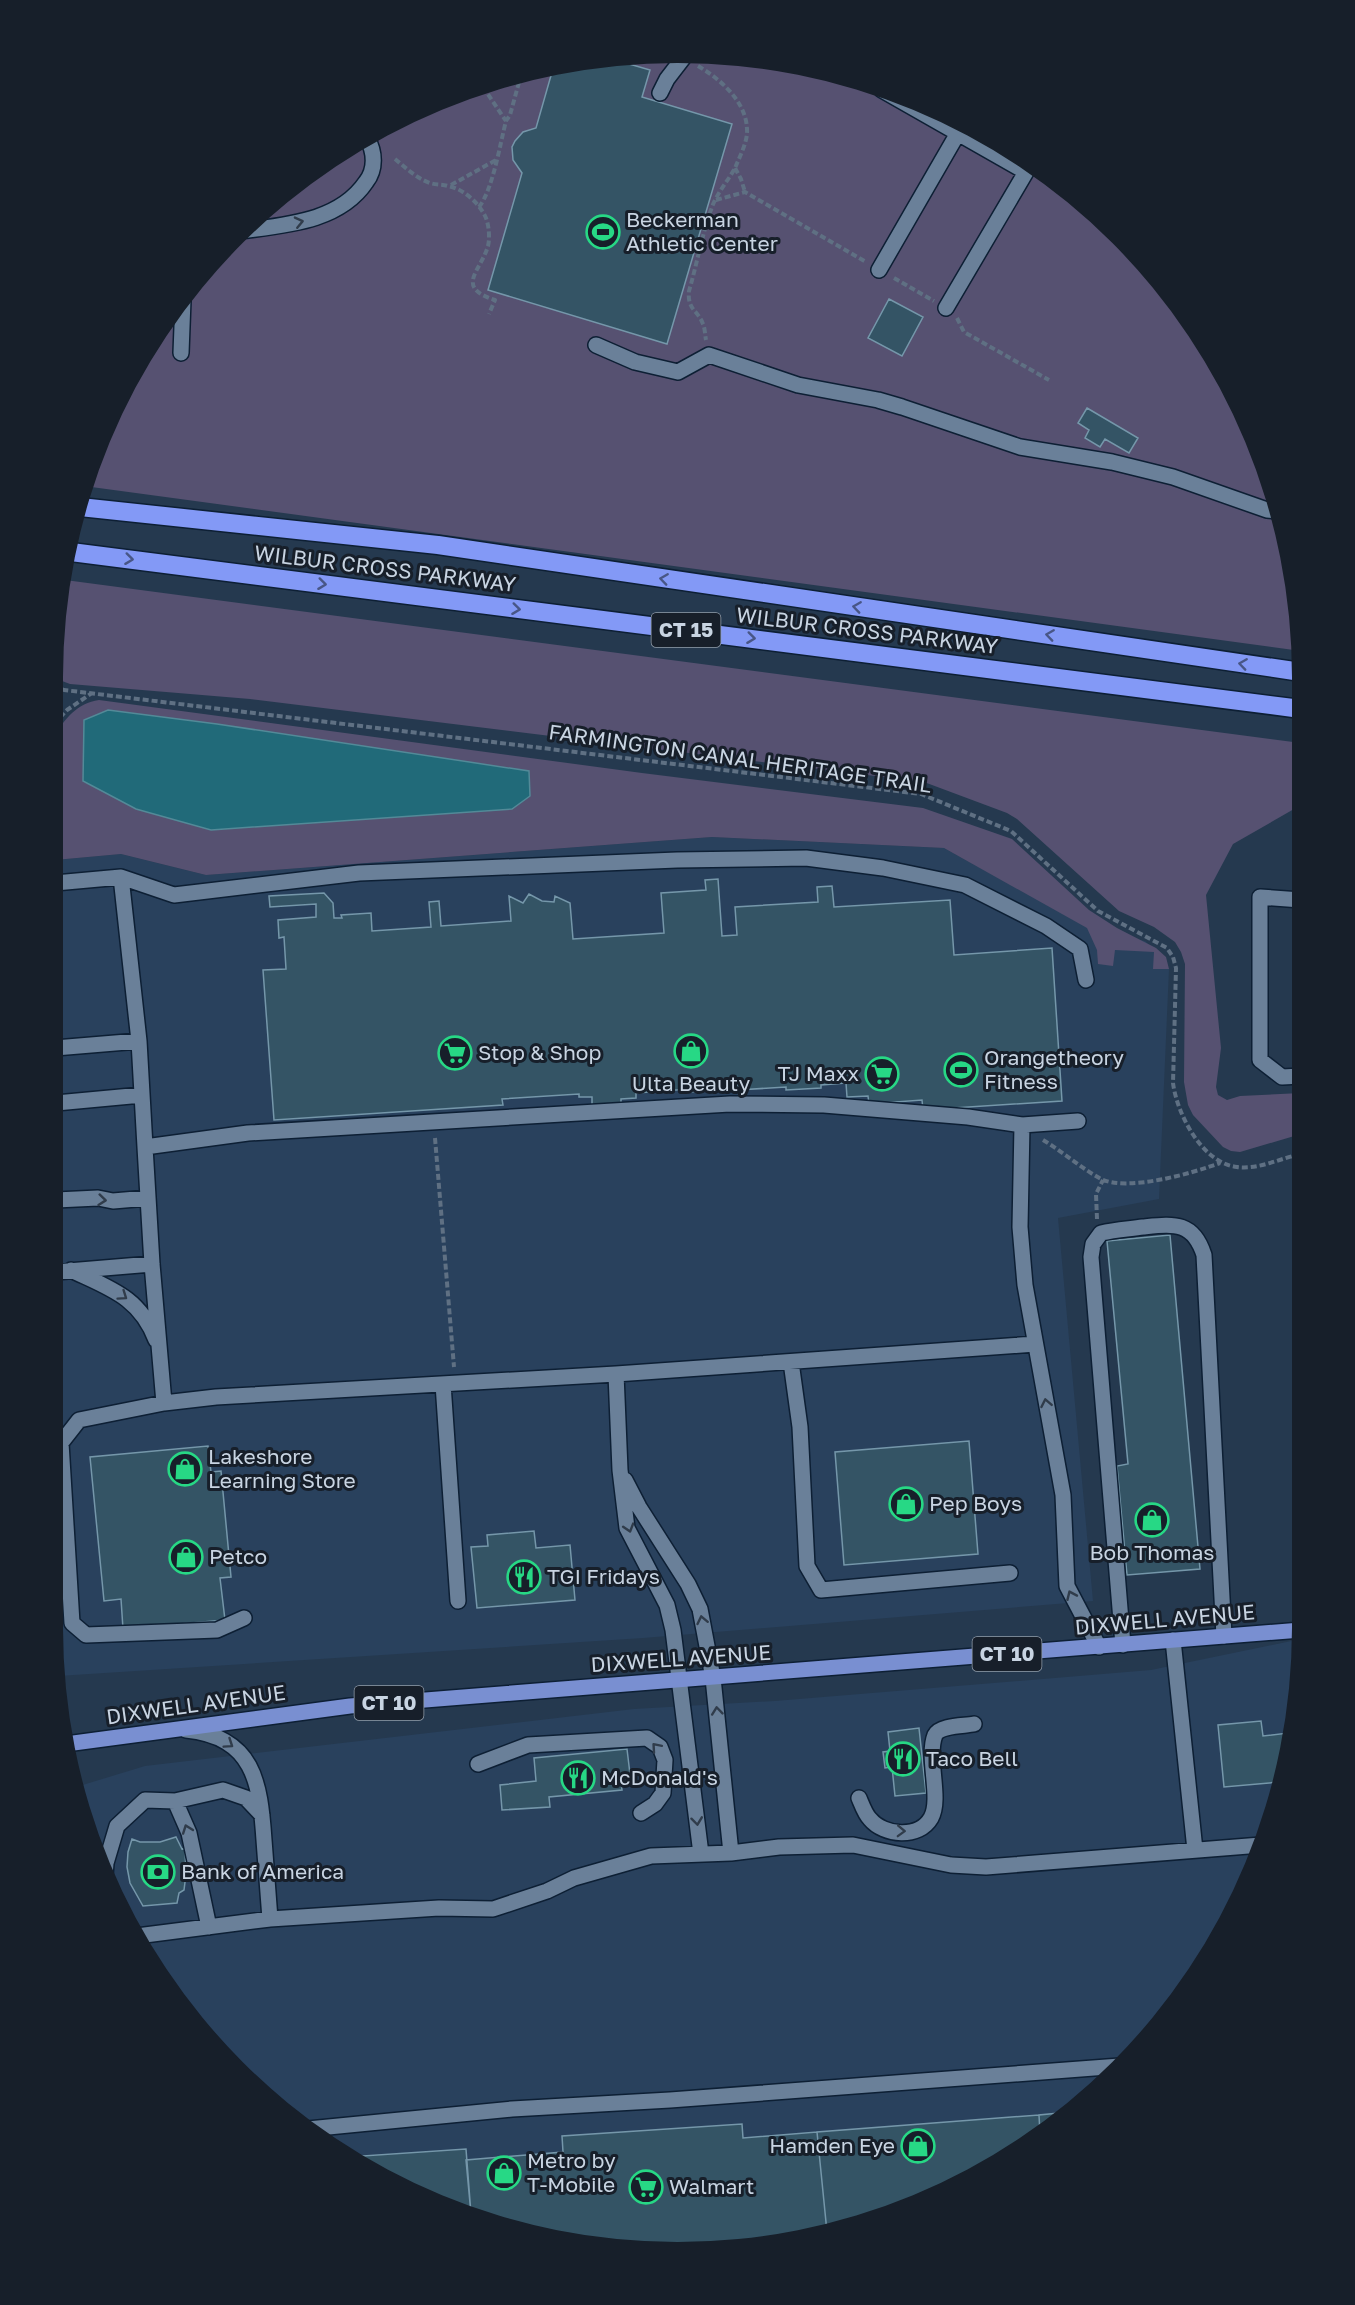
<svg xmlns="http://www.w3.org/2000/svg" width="1355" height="2305" font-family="'Golos Text',sans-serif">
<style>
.built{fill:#29415d}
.green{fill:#565171}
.water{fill:#216a79;stroke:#538a98;stroke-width:1.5}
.building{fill:#345465;stroke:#7597aa;stroke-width:1.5}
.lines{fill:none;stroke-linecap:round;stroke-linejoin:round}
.minor-casing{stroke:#0d1f34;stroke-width:18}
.major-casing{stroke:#0d1f34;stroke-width:18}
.highway-casing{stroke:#0d1f34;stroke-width:21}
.path{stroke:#5f7083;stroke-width:4;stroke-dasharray:6 3;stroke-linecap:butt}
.minor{stroke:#6a8099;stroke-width:15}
.major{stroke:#798fd1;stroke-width:15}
.highway{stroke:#8399f6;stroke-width:18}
.oneway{stroke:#303c4b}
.oneway2{stroke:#485686}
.labels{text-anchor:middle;stroke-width:6;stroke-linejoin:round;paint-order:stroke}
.shield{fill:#171f2a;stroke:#939eab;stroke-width:1.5}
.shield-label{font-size:20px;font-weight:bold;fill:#c8d4e2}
.poi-label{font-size:21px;fill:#c8d4e2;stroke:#171f2a;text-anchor:start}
.street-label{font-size:21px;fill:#c8d4e2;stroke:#171f2a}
</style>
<rect width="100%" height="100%" fill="#25394f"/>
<!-- built -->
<path class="built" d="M712,837L944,848L1088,928L1145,941L1160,955L1169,969L1159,1199L1058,1218L1093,1601L643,1638L58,1676L55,860L121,854L206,875Z
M1301,1639V1669L1269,1829L1197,1974L1147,2040L1058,2123L916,2205L800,2240L718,2251L596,2247L515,2231L401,2188L330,2147L236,2070L181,2008L117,1904L86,1828L76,1787L145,1766L634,1709L775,1701L1151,1670Z"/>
<!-- green -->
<path class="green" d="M677,53L799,64L916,100L1024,158L1120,236L1219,365L1269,477L1301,636V651L84,486L86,476L158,331L235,236L330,158L438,100L555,65Z
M65,580L1301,743V805L1233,844L1206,895L1221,1048L1216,1087L1218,1095L1227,1100L1240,1096L1301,1093V1134L1240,1152L1231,1151L1223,1147L1193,1115L1188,1105L1184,1082L1185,964L1181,952L1175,942L1154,927L1119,911L1017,819L1007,813L924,782L250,699L70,684L54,678V636Z
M99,700L642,773L923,808L1012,839L1089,910L1117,928L1156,948L1166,957L1169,969H1153L1154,952L1115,950L1113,966L1098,964L1097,950L1087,928L944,848L712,837L206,875L121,854L55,860L54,736C65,719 77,703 99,700Z"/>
<!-- water -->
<path class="water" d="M108,710L217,724L529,771L530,796L512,809L211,830L136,809L83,781L84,720Z"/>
<!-- building -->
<path class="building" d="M612,59L650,70L642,97L732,124L667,344L488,290L522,173L513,160L512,147L515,141L523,132L536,128L554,65Z
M889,299L923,317L902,356L868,338Z
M1087,408L1138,438L1129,453L1105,439L1100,447L1085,438L1089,430L1078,423Z
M718,879L722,936L737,935L735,907L818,902L817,887L832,886L834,907L950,900L954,955L1052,948L1062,1101L923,1110L922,1100L869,1104L868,1096L847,1097L846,1083L821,1085V1088L786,1090V1087L738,1090V1084L723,1085V1090L690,1092V1089L636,1093V1098L621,1099V1103L592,1105V1097H579V1094L502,1099L503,1105L274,1120L263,970L286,969L284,937L279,938L278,920L316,917V904L270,907L269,896L324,893L333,903L334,918H342L341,915L371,913L372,931L431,927L429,902L439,901L441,926L511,921L509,896L523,903L529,894L542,901L554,902L555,896L570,903L573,939L664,933L661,893L706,890L705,880Z
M1298,969H1301V1049Z
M1170,1235L1200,1569L1127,1575L1117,1466L1128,1464L1107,1241Z
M969,1441L978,1554L844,1565L835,1452Z
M208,1446L211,1472L221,1471L231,1577L220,1578L225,1620L123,1629L121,1599L104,1601L90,1457Z
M534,1531L536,1548L570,1545L575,1600L477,1608L471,1547L488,1546L487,1535Z
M1261,1721L1263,1736L1288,1733L1279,1782L1224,1787L1218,1725Z
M919,1728L926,1793L895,1796L892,1767L885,1768L883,1752L890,1751L888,1732Z
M627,1749L630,1774L620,1775L622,1790L549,1797L550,1807L502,1810L500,1785L536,1781L534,1758Z
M176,1837L182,1849L185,1848L186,1874L184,1890L179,1893L177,1903L143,1906L130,1883L127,1867L128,1852L132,1839L140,1842H160Z
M1070,2112L1058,2123L1040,2134L1039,2115Z
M1039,2115L1040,2134L916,2205L827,2232L817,2132Z
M742,2124L743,2138L817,2132L827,2232L800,2240L718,2251L596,2247L515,2231L471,2214L466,2160L563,2152L562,2136Z
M466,2149L471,2214L401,2188L347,2157Z"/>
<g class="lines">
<defs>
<path id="minor" d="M882,90L1026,172L946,308
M660,93L667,79L687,53
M241,231C285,225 339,222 366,182C376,169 375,152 367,138
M879,270L958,133
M596,345L635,362L678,372L709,355L798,385L878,400L902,407L1020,447L1112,462L1173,477L1267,510L1276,511
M181,353L183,300
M121,877L174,895L359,873L677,860L806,858L883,868L965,885L1046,926L1080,949L1086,980
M55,883L121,877L139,1041L145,1147
M1301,900L1260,897V1060L1282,1077L1301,1076
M55,1048L139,1041
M56,1103L142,1095
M1022,1125L1078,1121
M56,1200L98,1198L113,1201L148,1198
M71,1270C109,1288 140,1297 156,1340
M56,1272L152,1264
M791,1362L800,1427L807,1566L821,1590L1010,1573
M616,1374L620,1470L627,1528L667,1605L673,1630L701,1854
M443,1384L458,1601
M164,1403L152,1264L145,1147L248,1133L730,1104L824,1105L968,1117L1022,1125L1020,1227L1025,1285L1063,1495L1067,1586L1099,1647
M625,1480L639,1507L688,1584L700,1609L713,1678L731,1853
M244,1618L217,1630L86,1635L72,1623L61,1443L79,1420L164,1403L216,1397L616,1374L1035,1344
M1173,1640L1195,1850
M1123,1645L1091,1257L1093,1244L1101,1233C1115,1230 1129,1229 1143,1227C1174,1224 1193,1221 1204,1255L1224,1636
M186,1730C254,1737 260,1782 264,1840C266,1866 268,1893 270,1919
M478,1764L528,1745L647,1738L660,1747L665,1760L663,1793L655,1804L641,1813
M859,1798C862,1805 865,1814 870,1819C884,1836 919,1839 931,1818C942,1798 926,1758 935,1735C940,1725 964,1726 974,1724
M175,1801L223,1790L246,1798L262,1815
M105,1876L106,1863L117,1826L145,1800L175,1801L189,1833L209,1927
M137,1936L270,1919L439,1908L493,1909L547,1891L574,1878L651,1856L731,1853L779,1847L853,1845L951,1865L986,1867L1261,1845
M308,2129L512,2109L670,2100L1120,2066"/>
<path id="major" d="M66,1744L350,1706L1301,1630"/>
<path id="highway" d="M80,507L438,545L1301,672
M71,552L1301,709"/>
</defs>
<!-- minor casing -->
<use href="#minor" class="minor-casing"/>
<!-- major casing -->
<use href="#major" class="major-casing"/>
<!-- highway casing -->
<use href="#highway" class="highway-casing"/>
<!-- path -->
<path class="path" d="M698,66C720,79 746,101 747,129C748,141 740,156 735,168C728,181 717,193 712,207C702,234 697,264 689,291C687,310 698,310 703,324C705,328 705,335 706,340
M483,87L506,121
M386,129V128
M395,159C406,168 416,178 430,183C436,185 442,184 448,186C464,189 480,204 486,218C489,226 490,238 488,246C481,271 454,287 495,300L489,314
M735,168L741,179L745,192
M451,185L496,160
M716,200L745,192L866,262
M479,207C493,189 500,144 506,121L510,115L521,75
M894,278L934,301
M957,318L964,332L1049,380
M54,686L64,690L921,794L1011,831L1098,911L1167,948L1173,957L1176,968L1173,1083C1177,1114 1202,1163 1237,1167C1258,1170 1281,1158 1301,1154
M54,724L67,710L92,693
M435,1138L454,1367
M1043,1140C1063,1152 1081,1168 1101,1179C1128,1192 1193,1173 1220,1163
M1097,1219L1096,1194L1103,1180"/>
<!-- minor -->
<use href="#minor" class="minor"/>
<!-- major -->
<use href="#major" class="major"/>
<!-- highway -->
<use href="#highway" class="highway"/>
</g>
<!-- one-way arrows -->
<defs><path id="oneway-chevron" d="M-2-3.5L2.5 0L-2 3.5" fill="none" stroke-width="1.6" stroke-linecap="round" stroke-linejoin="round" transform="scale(1.5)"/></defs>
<g class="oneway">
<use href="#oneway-chevron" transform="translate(299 222) rotate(-13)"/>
<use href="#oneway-chevron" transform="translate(102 1200) rotate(6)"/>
<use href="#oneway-chevron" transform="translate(123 1296) rotate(35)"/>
<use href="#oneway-chevron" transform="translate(1046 1403) rotate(-101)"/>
<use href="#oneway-chevron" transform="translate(629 1528) rotate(73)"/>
<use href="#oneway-chevron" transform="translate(1071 1595) rotate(-114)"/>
<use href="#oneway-chevron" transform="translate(702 1620) rotate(-102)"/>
<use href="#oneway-chevron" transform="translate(717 1711) rotate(-96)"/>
<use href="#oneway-chevron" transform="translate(229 1744) rotate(34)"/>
<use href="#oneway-chevron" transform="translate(656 1747) rotate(-131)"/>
<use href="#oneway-chevron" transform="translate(697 1821) rotate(83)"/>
<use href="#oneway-chevron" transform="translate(187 1829) rotate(-110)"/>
<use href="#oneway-chevron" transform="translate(901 1831) rotate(2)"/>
</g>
<g class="oneway2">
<use href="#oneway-chevron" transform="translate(129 559) rotate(7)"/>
<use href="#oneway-chevron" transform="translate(664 579) rotate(-172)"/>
<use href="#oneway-chevron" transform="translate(322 584) rotate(7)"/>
<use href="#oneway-chevron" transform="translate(857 607) rotate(-172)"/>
<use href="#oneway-chevron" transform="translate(516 609) rotate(7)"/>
<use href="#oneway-chevron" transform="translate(1050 635) rotate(-172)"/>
<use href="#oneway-chevron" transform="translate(751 638) rotate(7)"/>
<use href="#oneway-chevron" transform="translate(1243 664) rotate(-172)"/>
</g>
<!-- icons -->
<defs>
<symbol id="stadium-ring" viewBox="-11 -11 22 22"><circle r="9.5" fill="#171f2a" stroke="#27d885" stroke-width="1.5"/><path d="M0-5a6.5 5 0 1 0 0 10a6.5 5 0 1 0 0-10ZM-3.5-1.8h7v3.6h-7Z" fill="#27d885"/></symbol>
<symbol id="shop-ring" viewBox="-11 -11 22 22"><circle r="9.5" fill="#171f2a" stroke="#27d885" stroke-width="1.5"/><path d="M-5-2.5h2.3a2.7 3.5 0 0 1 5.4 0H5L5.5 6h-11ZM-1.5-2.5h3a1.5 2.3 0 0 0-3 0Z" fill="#27d885"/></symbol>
<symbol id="supermarket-ring" viewBox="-11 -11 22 22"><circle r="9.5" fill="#171f2a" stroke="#27d885" stroke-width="1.5"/><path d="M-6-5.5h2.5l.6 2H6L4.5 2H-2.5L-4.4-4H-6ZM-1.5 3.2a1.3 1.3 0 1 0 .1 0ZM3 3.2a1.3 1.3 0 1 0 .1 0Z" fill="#27d885"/></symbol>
<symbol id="restaurant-ring" viewBox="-11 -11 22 22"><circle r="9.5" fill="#171f2a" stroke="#27d885" stroke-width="1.5"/><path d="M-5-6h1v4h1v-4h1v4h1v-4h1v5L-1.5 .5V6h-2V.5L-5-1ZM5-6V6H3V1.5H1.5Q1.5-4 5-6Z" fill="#27d885"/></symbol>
<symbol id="bank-ring" viewBox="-11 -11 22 22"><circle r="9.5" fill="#171f2a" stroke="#27d885" stroke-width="1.5"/><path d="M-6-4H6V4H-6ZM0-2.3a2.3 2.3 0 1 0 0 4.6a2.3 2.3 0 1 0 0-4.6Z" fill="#27d885"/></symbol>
</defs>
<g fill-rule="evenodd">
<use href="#stadium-ring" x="584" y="213" width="38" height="38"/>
<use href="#shop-ring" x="672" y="1032" width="38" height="38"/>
<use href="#supermarket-ring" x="436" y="1034" width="38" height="38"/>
<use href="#stadium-ring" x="942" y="1051" width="38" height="38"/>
<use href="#supermarket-ring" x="863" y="1055" width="38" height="38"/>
<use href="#shop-ring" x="166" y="1450" width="38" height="38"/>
<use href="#shop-ring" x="887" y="1485" width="38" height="38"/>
<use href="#shop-ring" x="1133" y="1501" width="38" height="38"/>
<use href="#shop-ring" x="167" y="1538" width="38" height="38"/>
<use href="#restaurant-ring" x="505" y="1558" width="38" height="38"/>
<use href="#restaurant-ring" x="884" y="1740" width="38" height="38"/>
<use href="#restaurant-ring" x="559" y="1759" width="38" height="38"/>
<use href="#bank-ring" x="139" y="1853" width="38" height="38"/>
<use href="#shop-ring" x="899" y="2127" width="38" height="38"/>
<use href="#shop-ring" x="485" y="2154" width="38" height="38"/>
<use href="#supermarket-ring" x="627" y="2168" width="38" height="38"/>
</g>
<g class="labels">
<!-- shield labels -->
<g class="shield">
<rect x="651.5" y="613" width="69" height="34" rx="4.5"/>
<rect x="972.5" y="1637" width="69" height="34" rx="4.5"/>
<rect x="354.5" y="1686" width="69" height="34" rx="4.5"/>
</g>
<g class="shield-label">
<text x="686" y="637">CT 15</text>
<text x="1007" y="1661">CT 10</text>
<text x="389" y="1710">CT 10</text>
</g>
<!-- poi labels -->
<g class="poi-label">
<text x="626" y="227">Beckerman<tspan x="626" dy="24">Athletic Center</tspan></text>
<text x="478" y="1060">Stop &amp; Shop</text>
<text x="984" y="1065">Orangetheory<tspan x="984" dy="24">Fitness</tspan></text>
<text x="859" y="1081" text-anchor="end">TJ Maxx</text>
<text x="691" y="1091" text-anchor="middle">Ulta Beauty</text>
<text x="208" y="1464">Lakeshore<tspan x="208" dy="24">Learning Store</tspan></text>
<text x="929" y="1511">Pep Boys</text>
<text x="1152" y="1560" text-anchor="middle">Bob Thomas</text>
<text x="209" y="1564">Petco</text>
<text x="547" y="1584">TGI Fridays</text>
<text x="926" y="1766">Taco Bell</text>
<text x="601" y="1785">McDonald's</text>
<text x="181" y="1879">Bank of America</text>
<text x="895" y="2153" text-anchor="end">Hamden Eye</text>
<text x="527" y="2168">Metro by<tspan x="527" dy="24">T-Mobile</tspan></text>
<text x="669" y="2194">Walmart</text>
</g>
<!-- street labels -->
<g class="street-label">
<text transform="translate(385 569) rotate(7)" y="7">WILBUR CROSS PARKWAY</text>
<text transform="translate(867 631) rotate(7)" y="7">WILBUR CROSS PARKWAY</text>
<text transform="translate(740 759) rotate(8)" y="7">FARMINGTON CANAL HERITAGE TRAIL</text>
<text transform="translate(1165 1620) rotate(-5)" y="7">DIXWELL AVENUE</text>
<text transform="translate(681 1659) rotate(-4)" y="7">DIXWELL AVENUE</text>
<text transform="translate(196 1705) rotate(-8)" y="7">DIXWELL AVENUE</text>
</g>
</g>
<!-- crop -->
<path d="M0 0H1355V2305H0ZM677 63H678A614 614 0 0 1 1292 677V1628A614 614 0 0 1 678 2242H677A614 614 0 0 1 63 1628V677A614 614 0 0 1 677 63Z" fill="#171f2a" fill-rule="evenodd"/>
</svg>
